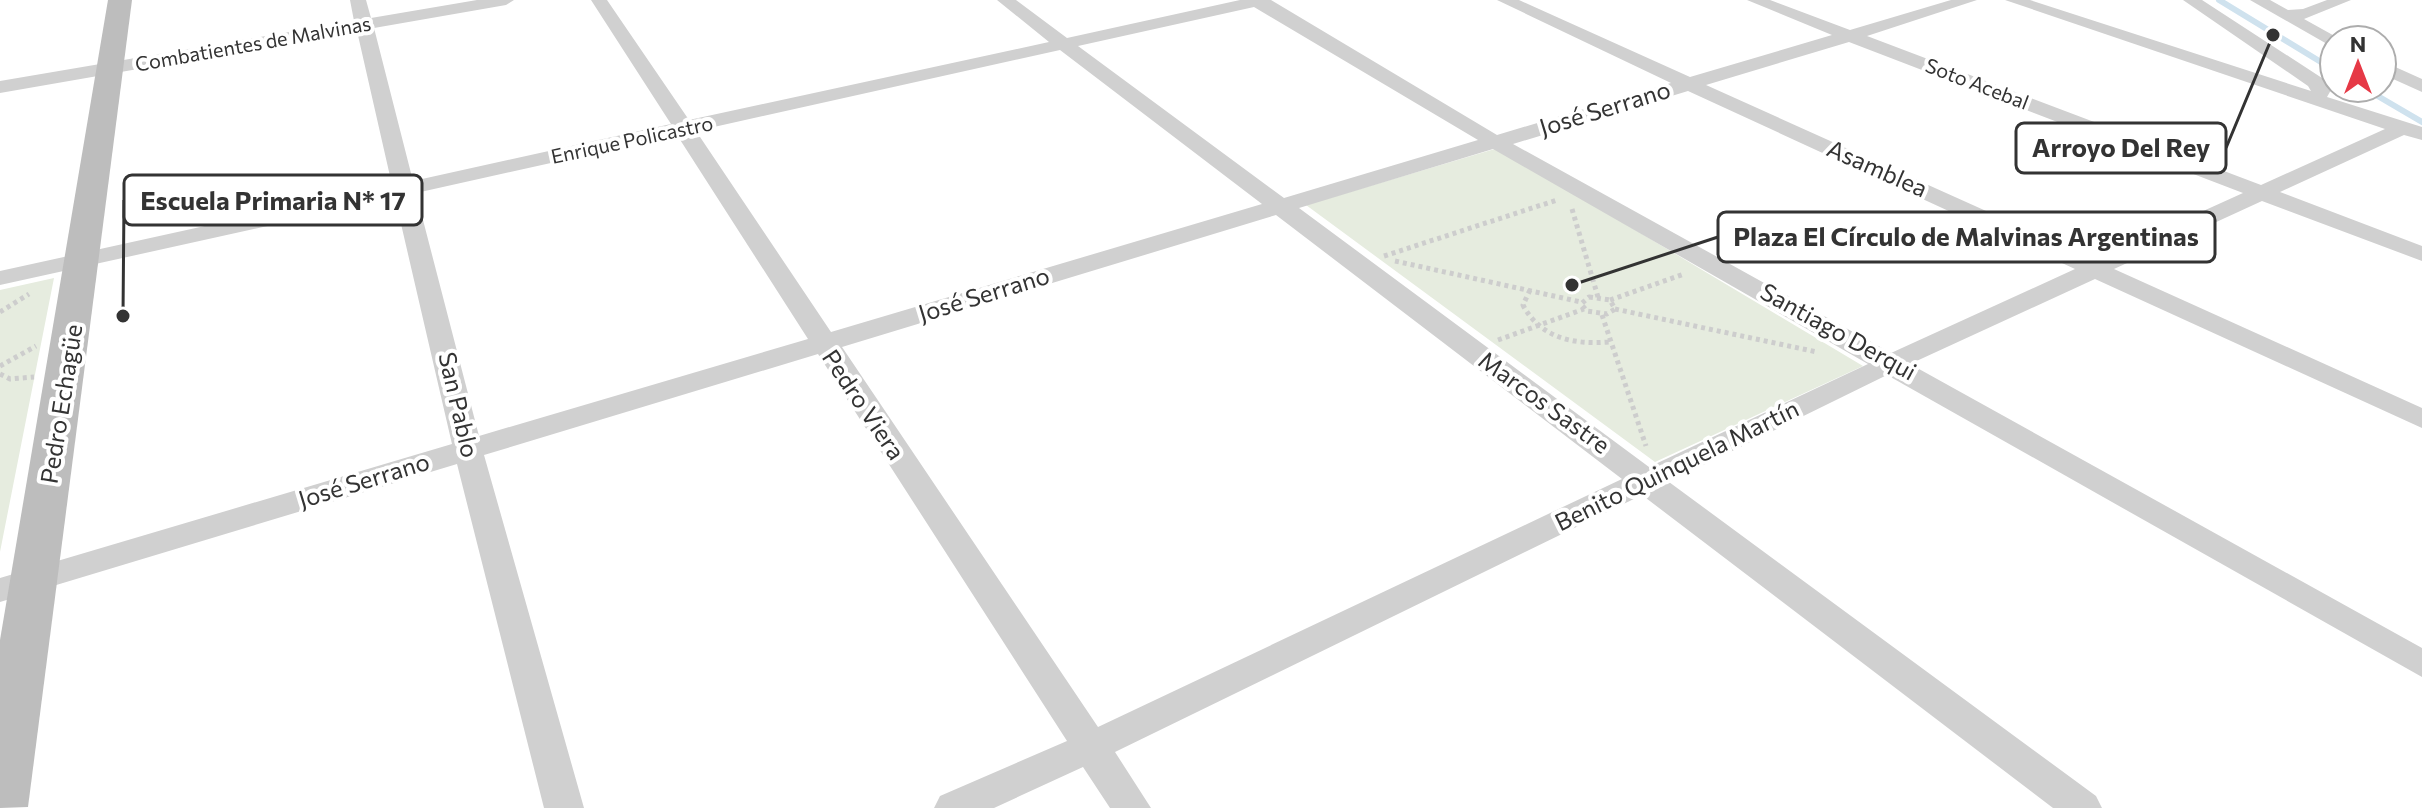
<svg xmlns="http://www.w3.org/2000/svg" width="2422" height="808" font-family="Commissioner,sans-serif">
<style>
.green{fill:#e6ecdf}
.lines{fill:none;stroke-linecap:round;stroke-linejoin:round}
.stream{stroke:#cfe2ee;stroke-width:6}
.path{stroke:#cdcdcd;stroke-width:5;stroke-dasharray:4 4;stroke-linecap:butt}
.street{fill:#d0d0d0;fill-rule:evenodd}
.secondary{fill:#bdbdbd;fill-rule:evenodd}
.labels{text-anchor:middle;stroke-width:8;stroke-linejoin:round;paint-order:stroke}
.far-street-label{font-size:20px;fill:#333;stroke:#fff}
.street-label{font-size:24px;fill:#333;stroke:#fff}
.leader{fill:none;stroke:#333;stroke-width:3}
.callout-dot{fill:#333;stroke:#fff;stroke-width:3}
.callout{fill:#fff;stroke:#333;stroke-width:3}
.callout-label{font-size:26px;text-anchor:middle;font-weight:bold;fill:#333}
</style>
<rect width="100%" height="100%" fill="#fff"/>
<!-- green -->
<path class="green" d="M1498,148L1863,366L1655,462L1306,205Z
M54,278L0,552V290Z"/>
<g class="lines">
<!-- stream -->
<path class="stream" d="M2219,0L2334,70
M2364,88L2422,122"/>
<!-- path -->
<path class="path" d="M1572,209L1598,297
M1384,256L1557,200
M1395,261L1581,302
M1530,290L1523,305C1540,338 1574,345 1609,342
M1589,297L1610,300L1615,309L1607,314L1587,311L1581,304Z
M1610,300L1684,274
M1615,309L1817,352
M0,312L29,294
M1602,315L1646,446
M1498,340L1584,309
M0,366L36,346
M0,374L10,379L34,377"/>
<!-- street -->
<path class="street" d="M350,0H366L371,18L477,0H514L506,5L374,28L413,181L671,124L591,0H607L689,120L1049,42L997,0H1016L1067,38L1240,0H1271L1497,135L1671,83L1497,0H1519L1690,77L1832,35L1747,0H1770L1850,30L1951,0H1977L1867,36L2261,185L2385,129L2005,0H2030L2311,91L2308,86L2183,0H2202L2322,78L2331,90L2327,97L2422,127V140L2404,135L2280,192L2422,246V261L2262,201L2114,269L2422,408V428L2095,279L1910,364L2422,648V677L1887,375L1669,482L2096,796L2102,808H2053L1642,495L1115,752L1151,808H1110L1083,767L994,808H934L940,796L1067,741L818,354L484,455L584,808H544L457,464L0,602V578L452,444L395,198L0,285V271L392,185L357,31L0,93V81L354,21ZM1254,7L1478,140L1284,198L1078,46ZM1849,42L2243,193L2095,260L1706,85ZM1060,50L1262,204L831,332L696,131ZM1688,91L2075,269L1891,353L1513,144ZM677,135L808,339L479,436L416,193ZM1493,149L1868,364L1649,467L1299,208ZM1276,215L1622,479L1098,727L842,347Z
M2250,0H2270L2288,10L2303,9L2327,0H2351L2304,19L2340,39L2334,40V48Z
M2382,61L2422,79V92L2382,74Z"/>
<!-- secondary -->
<path class="secondary" d="M108,0H132L28,807L0,808V640Z"/>
</g>
<g class="labels">
<!-- far-street labels -->
<g class="far-street-label">
<text transform="translate(253 44) rotate(-10)" y="7">Combatientes de Malvinas</text>
<text transform="translate(1977 84) rotate(21)" y="7">Soto Acebal</text>
<text transform="translate(632 140) rotate(-12)" y="7">Enrique Policastro</text>
</g>
<!-- street labels -->
<g class="street-label">
<text transform="translate(1605 109) rotate(-17)" y="8">José Serrano</text>
<text transform="translate(1877 169) rotate(24)" y="8">Asamblea</text>
<text transform="translate(984 295) rotate(-17)" y="8">José Serrano</text>
<text transform="translate(1838 332) rotate(29)" y="8">Santiago Derqui</text>
<text transform="translate(1544 403) rotate(36)" y="8">Marcos Sastre</text>
<text transform="translate(62 404) rotate(-81)" y="8">Pedro Echagüe</text>
<text transform="translate(458 405) rotate(77)" y="8">San Pablo</text>
<text transform="translate(863 405) rotate(56)" y="8">Pedro Viera</text>
<text transform="translate(1677 466) rotate(-26)" y="8">Benito Quinquela Martín</text>
<text transform="translate(364 481) rotate(-17)" y="8">José Serrano</text>
</g>
</g>
<!-- callouts -->
<path class="leader" d="M2273 35L2226 148M123 316L124 200M1572 285L1718 237"/>
<g class="callout-dot">
<circle cx="2273" cy="35" r="8"/>
<circle cx="123" cy="316" r="8"/>
<circle cx="1572" cy="285" r="8"/>
</g>
<g class="callout">
<rect x="2016" y="123" width="210" height="50" rx="8"/>
<rect x="124" y="175" width="298" height="50" rx="8"/>
<rect x="1718" y="212" width="497" height="50" rx="8"/>
</g>
<g class="callout-label">
<text x="2121" y="157">Arroyo Del Rey</text>
<text x="273" y="210">Escuela Primaria N* 17</text>
<text x="1966" y="246">Plaza El Círculo de Malvinas Argentinas</text>
</g>
<!-- north arrow -->
<g transform="translate(2358 64)"><circle r="38" fill="#ffffff" stroke="#adadad" stroke-width="2"/>
<path d="M0-6L14 30L0 20L-14 30Z" fill="#e63946"/>
<text y="-12" font-size="22" font-weight="bold" text-anchor="middle" fill="#333333">N</text>
</g>
</svg>
